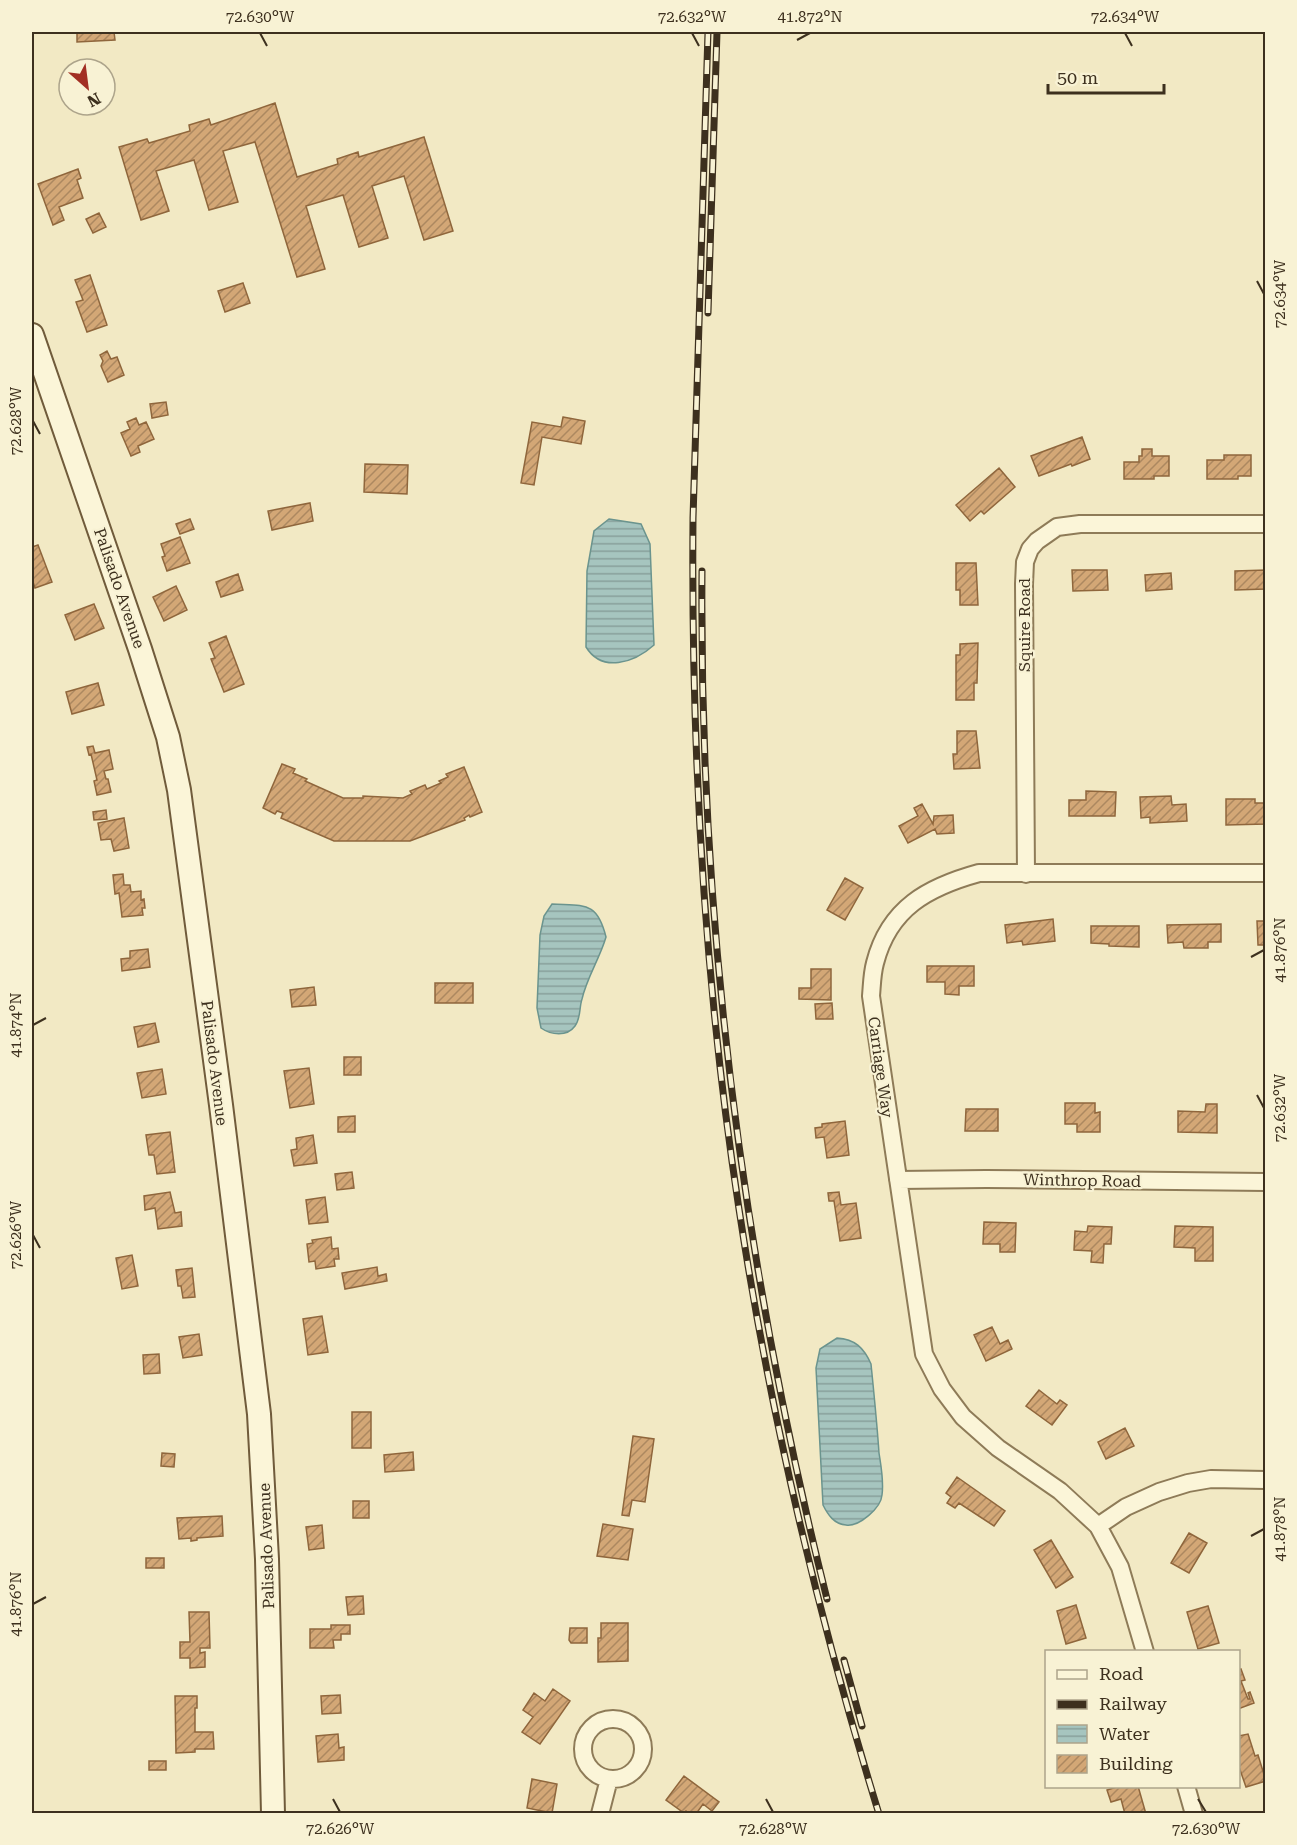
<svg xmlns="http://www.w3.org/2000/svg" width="1297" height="1845" font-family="'Roboto Serif',serif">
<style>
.water{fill:url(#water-rules);stroke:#6b948e;stroke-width:1.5}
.building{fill:url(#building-hatch);stroke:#8f663c;stroke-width:1.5}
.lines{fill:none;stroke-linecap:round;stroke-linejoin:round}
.street-casing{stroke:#8e7b58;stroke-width:20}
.secondary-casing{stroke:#705b3b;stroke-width:26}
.street{stroke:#fbf5d8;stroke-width:16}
.secondary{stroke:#fbf5d8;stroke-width:22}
.rail-casing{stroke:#3d301e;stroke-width:7}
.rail{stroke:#f8f2d4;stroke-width:4.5;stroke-dasharray:14;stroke-linecap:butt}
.ticks{fill:none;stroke:#3d301e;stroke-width:2}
.labels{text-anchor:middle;stroke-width:4.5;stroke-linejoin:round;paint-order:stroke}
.street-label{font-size:16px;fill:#3d301e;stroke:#f8f2d4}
.neatline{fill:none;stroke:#3d301e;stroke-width:2}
.ticks-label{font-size:15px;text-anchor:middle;fill:#3d301e}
</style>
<defs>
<pattern id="water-rules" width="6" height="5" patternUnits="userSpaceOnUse" patternTransform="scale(1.5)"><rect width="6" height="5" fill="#a6c5bf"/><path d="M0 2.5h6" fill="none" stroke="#88a09b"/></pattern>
<pattern id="building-hatch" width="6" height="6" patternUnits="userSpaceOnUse" patternTransform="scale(1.5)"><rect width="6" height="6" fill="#d3a776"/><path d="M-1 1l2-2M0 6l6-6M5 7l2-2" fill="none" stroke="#ac8860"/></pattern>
</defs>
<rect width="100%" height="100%" fill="#f2e9c4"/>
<!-- water -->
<path class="water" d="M609,519L641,524L650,544L654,645C634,663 602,673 586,647L587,571L594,531Z
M552,904C585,906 597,901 606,937C600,958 587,977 582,999C579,1008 581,1018 575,1026C567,1037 551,1035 541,1028L537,1008L540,935L544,916Z
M837,1338C855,1339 864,1348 871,1364C874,1394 877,1423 879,1453C881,1466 884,1481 882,1495C881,1508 859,1527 846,1525C834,1524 828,1515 823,1505L816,1368L820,1349Z"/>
<!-- building -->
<path class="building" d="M77,32H114L115,40L77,42Z
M275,103L297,177L338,164L337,159L358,152L359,157L424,137L453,231L424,240L404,176L372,186L388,238L359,247L343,195L306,206L325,269L297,277L255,142L223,151L238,202L209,210L194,160L156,171L169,211L141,220L119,147L147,139L149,143L190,131L189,125L209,119L211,125Z
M78,169L81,178L77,180L83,198L59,207L64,220L53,225L38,184Z
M99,213L106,227L93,233L86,219Z
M90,275L107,325L87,332L76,302L83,300L75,280Z
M243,283L250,303L225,312L218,291Z
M107,351L111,359L117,357L124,375L108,382L101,366L103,361L100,355Z
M166,402L168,415L152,418L150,404Z
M563,417L585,421L581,444L542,437L534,485L521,483L532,422L561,427Z
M136,418L139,425L146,422L154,439L138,446L140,452L131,456L121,433L130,429L127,422Z
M1082,437L1090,459L1072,466L1071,464L1039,476L1031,456Z
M1142,449H1152V456H1169V476H1154V479H1124V462H1139V456H1142Z
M1224,455H1251V476H1238V479H1207V460H1224Z
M365,464L408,465L407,494L364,492Z
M999,468L1015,487L984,514L981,511L970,521L956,505Z
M310,503L313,521L272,530L268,511Z
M190,519L194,529L180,534L176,524Z
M180,537L190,563L167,571L162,557L165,556L161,544Z
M38,545L52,582L35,588L32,579V547Z
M956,563H976L978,605H960V590H956Z
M1072,570H1107L1108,590L1073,591Z
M1266,570L1265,589L1235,590V571Z
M1171,573L1172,589L1146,591L1145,575Z
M238,574L243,590L221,597L216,582Z
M176,586L187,610L164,621L153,597Z
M94,604L104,628L75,640L65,615Z
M226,636L244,684L224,692L211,659L215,658L209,643Z
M978,643L977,683H974V700H956V655H960V644Z
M98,683L104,705L72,714L66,692Z
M957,731H976L980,768L954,769L953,754H957Z
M93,746L95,753L109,750L113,769L104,771L106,779H108L111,792L97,795L94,781L97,780L91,754L89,755L87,747Z
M282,764L295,769L293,773L307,779L305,781L343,798H363V796L403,798L412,794L410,791L425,785L427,789L441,783L439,781L448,777L446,774L464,767L482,812L470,817L469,815L464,818L465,820L410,841H334L281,818L283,813L277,811L275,814L263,808Z
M1086,791L1116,792L1115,816H1069V800H1086Z
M1171,796L1172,805L1186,804L1187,821L1150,823V817L1141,818L1140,797Z
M1226,799H1255V803H1266V824L1226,825Z
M922,804L933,824L934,816L953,815L954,833L937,834L935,829L908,843L899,826L918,816L914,808Z
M106,810L107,819L94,820L93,812Z
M124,818L129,848L114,851L111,839L101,840L98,823Z
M123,874L124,885H130L131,892L141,891V900L144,899L145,908H142L143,915L122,917L119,893L115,894L113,875Z
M845,878L863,888L845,920L827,910Z
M1053,919L1055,941L1023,945L1022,941L1007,943L1005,925Z
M1257,921H1266V945H1258Z
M1221,924V942H1208V948H1184L1183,942L1168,943L1167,925Z
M1091,926H1139V947L1109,946V944L1091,943Z
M148,949L150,967L122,971L121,959L130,958V951Z
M927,966H974V986H959V995L945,994V982H927Z
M811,969H831V1000L799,999V988H811Z
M435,983H473V1003H435Z
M314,987L316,1005L292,1007L290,990Z
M832,1003L833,1019H816L815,1004Z
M155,1023L159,1042L138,1047L134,1027Z
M344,1057H361V1075H344Z
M309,1068L314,1104L290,1108L284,1071Z
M162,1069L166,1094L142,1098L137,1073Z
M1065,1103H1095V1113L1100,1112V1132H1077V1124H1065Z
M1206,1104H1217V1133L1178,1132V1111L1205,1112Z
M966,1109H998V1131H965Z
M355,1116V1132H338V1117Z
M845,1121L849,1155L827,1158L824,1137L816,1138L815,1128L822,1127V1124Z
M170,1132L175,1172L157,1174L154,1155H149L146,1135Z
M313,1135L317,1163L294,1166L291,1150L297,1149L296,1138Z
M352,1172L354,1188L337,1190L335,1174Z
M170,1192L175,1213L181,1212L182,1226L158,1229L155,1208L145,1210L144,1196Z
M839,1192L841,1205L856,1203L861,1238L840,1241L834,1201H829L828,1193Z
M325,1197L328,1222L309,1224L306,1200Z
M984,1222L1016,1223L1015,1252H1000V1244H983Z
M1088,1226L1112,1227L1111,1244H1104L1103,1263L1091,1262L1092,1251L1074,1250L1075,1231L1087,1232Z
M1175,1226L1213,1227V1261H1195V1248L1174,1247Z
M331,1237L332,1249L338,1248L339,1259H334L335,1266L316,1269L315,1261L309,1262L307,1244L313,1243L312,1240Z
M132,1255L138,1286L122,1289L116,1258Z
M377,1267L378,1276L386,1274L387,1281L345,1289L342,1273Z
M192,1268L195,1297L183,1298L181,1286H178L176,1270Z
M322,1316L328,1352L308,1355L303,1319Z
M992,1327L1000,1344L1008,1340L1012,1349L986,1361L974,1335Z
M199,1334L202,1355L183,1358L179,1337Z
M159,1354L160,1373L144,1374L143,1355Z
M1039,1390L1057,1404L1060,1400L1067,1405L1052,1425L1026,1406Z
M352,1412H371V1448H352Z
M1125,1428L1134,1446L1106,1459L1098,1442Z
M633,1436L654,1439L645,1502L632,1500L629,1516L622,1515Z
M413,1452L414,1470L385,1472L384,1455Z
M162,1453L175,1454L174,1467L161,1466Z
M957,1477L1005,1511L994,1526L959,1503L955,1508L947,1503L951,1497L946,1493Z
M353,1501H369V1518H353Z
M222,1516L223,1536L197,1538V1540L191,1541V1538L179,1539L177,1518Z
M603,1524L633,1529L628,1560L597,1556Z
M322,1525L324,1548L309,1550L306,1527Z
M1189,1533L1207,1543L1189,1573L1171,1563Z
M1051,1540L1073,1577L1056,1588L1034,1550Z
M146,1558H164V1568H146Z
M363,1596L364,1614L348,1615L346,1597Z
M1076,1605L1086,1638L1066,1644L1057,1611Z
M1208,1606L1219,1643L1198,1649L1187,1612Z
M189,1612H209L210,1648H200V1653L205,1652V1667L190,1668V1658H180V1642H190Z
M601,1623H628V1661L598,1662V1638H601Z
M331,1625H350V1634H341V1640H333L334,1648H310V1629H331Z
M570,1628H587V1643H571L569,1640Z
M1241,1669L1245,1680L1241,1681L1248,1699H1250L1248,1693L1250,1692L1254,1703L1238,1709V1670Z
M553,1689L570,1701L540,1744L522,1732L533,1717L523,1710L534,1693L545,1701Z
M340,1695L341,1713L322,1714L321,1696Z
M175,1696H197V1708H195V1732H213L214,1749H195V1752L176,1753Z
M338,1734L339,1748L344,1747V1760L318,1762L316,1736Z
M1248,1734L1255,1756L1258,1755L1266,1781L1246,1787L1238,1764V1736Z
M149,1761H166V1770H149Z
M684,1776L719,1802L712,1811L703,1804L696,1814H690L686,1811L684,1813L666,1800Z
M532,1779L557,1784L552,1813L527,1808Z
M1120,1786H1138L1146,1814H1125L1121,1799L1111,1802L1107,1790Z"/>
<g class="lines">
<defs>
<path id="street" d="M1026,874L1024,584L1025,562L1030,549L1037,541L1057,527L1080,524H1266
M898,1180L986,1179L1266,1182
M1098,1526L1060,1491L998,1448L963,1417L942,1389L924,1354L871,996C872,985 872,974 875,963C889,908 928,887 979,873H1266
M1145,1652L1120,1567L1098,1526L1126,1507L1159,1492L1188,1483L1211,1479L1266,1480
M583 1749a30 30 0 1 1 60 0a30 30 0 1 1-60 0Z
M1186,1786L1194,1814
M600,1814L609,1779"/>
<path id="secondary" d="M32,335L140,649L168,737L179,790L221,1105L259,1414L267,1559L273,1814"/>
</defs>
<!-- street casing -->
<use href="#street" class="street-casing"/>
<!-- secondary casing -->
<use href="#secondary" class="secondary-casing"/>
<!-- street -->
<use href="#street" class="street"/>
<!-- secondary -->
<use href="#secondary" class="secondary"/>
<defs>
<path id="rail" d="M708,32L693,518C691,750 704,981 739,1209C770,1414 818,1616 879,1814
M708,313L717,32
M702,571C699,917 743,1264 827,1599
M844,1660L862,1726"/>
</defs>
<!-- rail casing -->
<use href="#rail" class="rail-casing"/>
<!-- rail -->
<use href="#rail" class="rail"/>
</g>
<!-- ticks -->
<path class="ticks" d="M260,33L267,46M692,33L699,46M1125,33L1132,46M797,40L810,33M1257,281L1264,294M33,421L40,434M1251,957L1264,950M33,1025L46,1018M1257,1095L1264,1108M33,1235L40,1248M1251,1536L1264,1529M33,1604L46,1597M333,1799L340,1812M766,1799L773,1812M1198,1799L1206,1812"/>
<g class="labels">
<!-- street labels -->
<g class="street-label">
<text transform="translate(120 588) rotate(71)" y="6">Palisado Avenue</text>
<text transform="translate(1024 625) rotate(-90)" y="6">Squire Road</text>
<text transform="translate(215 1063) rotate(83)" y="6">Palisado Avenue</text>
<text transform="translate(881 1067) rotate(82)" y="6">Carriage Way</text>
<text transform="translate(1082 1180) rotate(1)" y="6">Winthrop Road</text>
<text transform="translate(266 1546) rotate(-92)" y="6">Palisado Avenue</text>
</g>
</g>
<!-- border -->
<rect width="1297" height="1845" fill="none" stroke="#f8f2d4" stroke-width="66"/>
<!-- legend -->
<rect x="1045" y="1650" width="195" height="138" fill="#f8f2d4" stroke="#ada48b" stroke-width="1.5"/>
<rect x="1057" y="1670" width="30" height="9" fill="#fbf5d8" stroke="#ada48b" stroke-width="1.5"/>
<text x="1099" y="1680" font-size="18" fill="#3d301e">Road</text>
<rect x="1057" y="1700" width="30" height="9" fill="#3d301e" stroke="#ada48b" stroke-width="1.5"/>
<text x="1099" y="1710" font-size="18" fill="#3d301e">Railway</text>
<rect x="1057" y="1725" width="30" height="18" fill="url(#water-rules)" stroke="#ada48b" stroke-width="1.5"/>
<text x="1099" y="1740" font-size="18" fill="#3d301e">Water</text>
<rect x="1057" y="1755" width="30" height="18" fill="url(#building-hatch)" stroke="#ada48b" stroke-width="1.5"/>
<text x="1099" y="1770" font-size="18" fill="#3d301e">Building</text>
<!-- north arrow -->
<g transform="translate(87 87) rotate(152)"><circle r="28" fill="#f8f2d4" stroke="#ada48b" stroke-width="1.5"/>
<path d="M0-4.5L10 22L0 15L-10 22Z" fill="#a22f23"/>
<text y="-9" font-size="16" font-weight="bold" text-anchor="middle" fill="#3d301e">N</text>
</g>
<!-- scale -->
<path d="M1048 84v9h116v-9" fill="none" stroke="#3d301e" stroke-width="3"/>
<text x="1057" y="84" font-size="18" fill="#3d301e" stroke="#f8f2d4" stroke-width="4.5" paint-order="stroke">50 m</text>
<rect x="33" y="33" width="1231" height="1779" class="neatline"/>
<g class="ticks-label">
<text x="260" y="22">72.630°W</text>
<text x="692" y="22">72.632°W</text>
<text x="810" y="22">41.872°N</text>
<text x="1125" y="22">72.634°W</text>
<text transform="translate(1280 294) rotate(-90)" y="5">72.634°W</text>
<text transform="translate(16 421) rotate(-90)" y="5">72.628°W</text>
<text transform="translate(1280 950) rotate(-90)" y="5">41.876°N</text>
<text transform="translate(16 1025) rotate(-90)" y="5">41.874°N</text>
<text transform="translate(1280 1108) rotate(-90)" y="5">72.632°W</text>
<text transform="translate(16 1235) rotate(-90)" y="5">72.626°W</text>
<text transform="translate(1280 1529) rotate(-90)" y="5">41.878°N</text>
<text transform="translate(16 1604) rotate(-90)" y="5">41.876°N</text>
<text x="340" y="1834">72.626°W</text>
<text x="773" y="1834">72.628°W</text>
<text x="1206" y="1834">72.630°W</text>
</g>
</svg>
